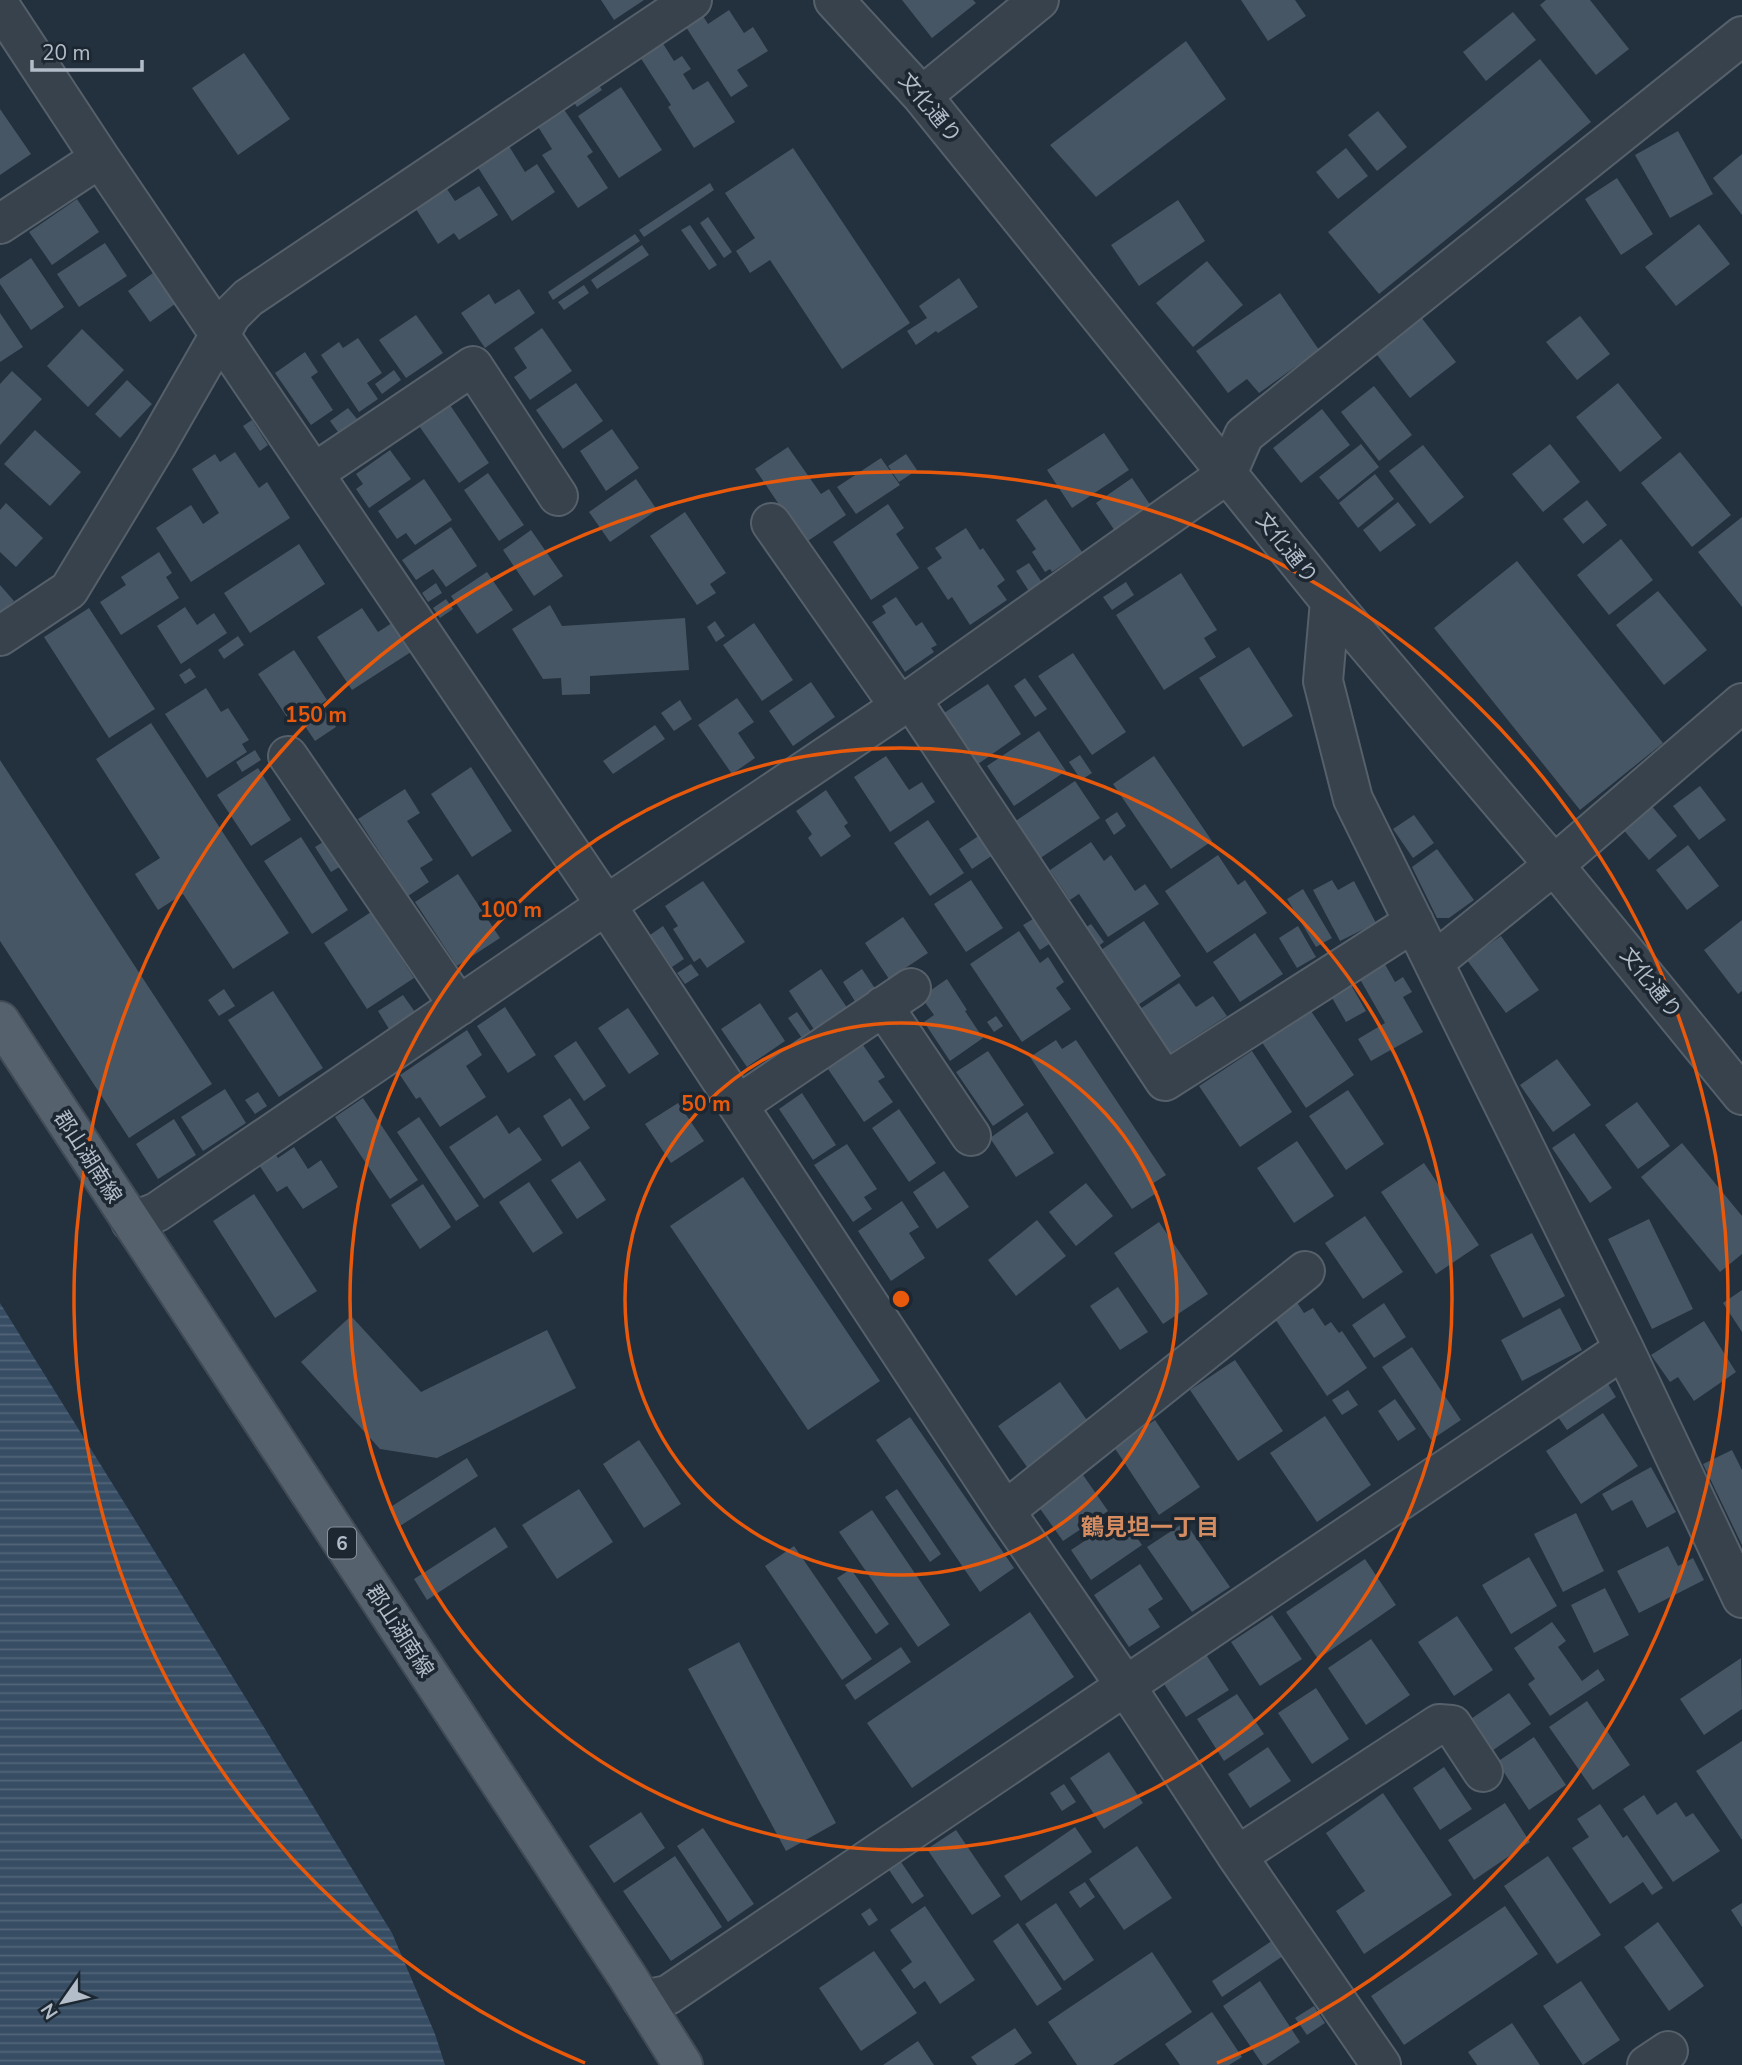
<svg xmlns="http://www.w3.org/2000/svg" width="1742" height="2065" font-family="'Nunito Sans','Noto Sans JP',sans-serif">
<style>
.water{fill:url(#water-rules)}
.building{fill:#475664}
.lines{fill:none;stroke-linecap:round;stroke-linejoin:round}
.minor-casing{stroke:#55606b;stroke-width:42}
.major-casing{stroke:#404b56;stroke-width:42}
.minor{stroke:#37424d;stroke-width:38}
.major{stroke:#55616d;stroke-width:38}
.ring{fill:none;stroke:#e8590c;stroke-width:3.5}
.labels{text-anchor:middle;stroke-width:7;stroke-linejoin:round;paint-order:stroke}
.shield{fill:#1c2732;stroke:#86909c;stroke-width:2}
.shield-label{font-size:19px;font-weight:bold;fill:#b3bdc9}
.street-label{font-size:21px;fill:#b3bdc9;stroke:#1c2732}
.neighbourhood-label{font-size:23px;font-weight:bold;fill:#d58c61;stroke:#1c2732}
.centre{fill:#e8590c;stroke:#1c2732;stroke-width:3.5}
.ring-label{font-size:21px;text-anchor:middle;font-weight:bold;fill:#e8590c;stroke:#1c2732;stroke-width:7;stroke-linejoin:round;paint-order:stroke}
</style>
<defs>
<pattern id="water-rules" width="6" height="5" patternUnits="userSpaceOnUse" patternTransform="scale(1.75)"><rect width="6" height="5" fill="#374d64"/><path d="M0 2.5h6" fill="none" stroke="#526579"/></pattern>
</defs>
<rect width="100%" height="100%" fill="#23303d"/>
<!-- water -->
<path class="water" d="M0,1303L392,1933L435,2034L445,2065H0Z"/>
<!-- building -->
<path class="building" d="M601,0H644L614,20Z
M902,0H973L976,3L932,38Z
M1241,0H1295L1306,16L1268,41Z
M1546,0H1590L1629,49L1596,75L1540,5Z
M729,10L744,33L753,27L768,51L737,70L748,86L731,97L686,27L703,16L708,24Z
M1513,12L1536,40L1486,81L1463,52Z
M1186,41L1226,99L1096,197L1050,145Z
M662,42L674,61L682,56L691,69L683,74L693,90L708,81L735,122L694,148L668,107L671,105L640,57Z
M244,53L290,119L238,155L192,88Z
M1540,59L1591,122L1379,294L1328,232Z
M595,79L602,90L577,107L570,96Z
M621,87L662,150L619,178L578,116Z
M563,108L593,152L587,156L608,188L578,208L542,155L552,149L537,125Z
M0,109L31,154L0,175Z
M1378,111L1407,147L1377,171L1348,135Z
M1678,131L1713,194L1670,218L1635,155Z
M507,143L525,172L537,164L555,192L512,221L475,163Z
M793,148L910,323L842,369L770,260L750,273L736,251L755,238L725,193Z
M1346,148L1368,176L1338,199L1316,172Z
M1742,154V215L1713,178Z
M1617,178L1653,234L1621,255L1585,199Z
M710,183L714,190L644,237L639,230Z
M445,186L455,201L479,186L498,215L459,240L454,233L438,244L414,206Z
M77,199L99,232L52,265L29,232Z
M1178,200L1205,241L1139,286L1111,245Z
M708,217L732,252L724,258L700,223Z
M1699,224L1730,264L1676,306L1645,267Z
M690,225L717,265L709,270L681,230Z
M635,234L640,241L553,300L548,292Z
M105,243L127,276L79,307L57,274Z
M642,245L649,255L597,289L591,280Z
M31,258L64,307L31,330L0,284V279Z
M1207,261L1243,305L1193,347L1156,303Z
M153,273L175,304L150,322L128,291Z
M959,278L978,307L938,333L936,331L916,345L907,331L927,318L919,306Z
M584,285L589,293L564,310L558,302Z
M519,289L535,313L485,348L461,313L489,294L495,304Z
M1280,293L1319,350L1259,393L1247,379L1228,393L1196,351Z
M1417,312L1456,362L1410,398L1371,347Z
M0,313L23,347L0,362Z
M416,315L443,353L406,378L379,340Z
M1580,316L1610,354L1577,380L1546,342Z
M542,328L572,371L530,400L514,377L527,368L514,348Z
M82,329L124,370L88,407L47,366Z
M358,338L382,373L367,383L378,399L359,412L321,355L339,342L343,348Z
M305,352L318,372L311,377L333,410L311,425L275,373Z
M394,370L401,380L382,394L375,384Z
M12,371L42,399L0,445V384Z
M127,380L152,404L120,438L95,414Z
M576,383L603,421L563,449L536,410Z
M1618,383L1662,438L1620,472L1576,417Z
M1374,386L1412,435L1379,461L1341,412Z
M448,402L489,463L459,483L417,423Z
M348,408L357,419L338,432L330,421Z
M1322,409L1350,445L1301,483L1273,448Z
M252,420L268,445L260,451L243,426Z
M612,429L639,468L606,491L580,451Z
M35,430L81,472L50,506L4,464Z
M1104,433L1129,470L1072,508L1047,470Z
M1361,444L1379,467L1338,500L1319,477Z
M1550,444L1580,482L1543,512L1512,474Z
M1423,445L1464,497L1430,524L1389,471Z
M788,447L821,494L829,489L846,515L805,543L755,469Z
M390,450L411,479L369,508L356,489L363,484L356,474Z
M235,452L259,488L267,482L290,518L191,582L156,528L191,505L203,524L219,513L192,469L215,454L220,462Z
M1680,452L1731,515L1692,547L1641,483Z
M906,454L917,470L899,482L888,466Z
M881,458L900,485L856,514L837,487Z
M488,473L524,525L499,541L464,490Z
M1375,474L1394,499L1358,528L1339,503Z
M1132,478L1151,506L1115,531L1096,503Z
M424,479L452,520L415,545L406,533L397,539L378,511Z
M636,479L657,510L610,542L589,512Z
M1046,499L1082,552L1052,572L1050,569L1045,572L1032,552L1036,549L1016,520Z
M1587,500L1607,525L1583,544L1563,519Z
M1398,502L1416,525L1380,552L1363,530Z
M6,503L43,538L16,567L0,552V510Z
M888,504L904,528L896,534L919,568L871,600L833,542Z
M685,512L726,573L710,584L716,593L697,605L650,536Z
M1742,517V607L1698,552Z
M451,527L477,566L446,587L433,569L416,580L402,560Z
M966,528L980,550L983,548L1005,580L997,586L1007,600L970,625L952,597L948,600L927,568L942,558L935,548Z
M531,530L563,576L534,596L503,550Z
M1621,539L1653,580L1609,615L1577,575Z
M299,544L325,584L250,633L224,593Z
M159,552L172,573L166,577L179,598L121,635L100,602L126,585L121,577Z
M1517,561L1663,743L1580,810L1434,628Z
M1029,563L1045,587L1032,596L1016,571Z
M487,572L513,610L477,634L451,596Z
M1181,573L1217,630L1204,638L1216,657L1164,690L1116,615Z
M1126,582L1134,595L1112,610L1103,597Z
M436,583L442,593L428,602L422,593Z
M0,585L14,601L0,613Z
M1658,591L1707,650L1664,685L1616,625Z
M896,597L916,626L922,622L937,645L931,648L934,652L905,672L872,622L886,613L882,606Z
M446,599L453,609L440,618L433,608Z
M550,605L562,626L685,618L689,670L590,676V694L562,695L561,678L543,679L512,629Z
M185,607L197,625L214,613L227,633L181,664L157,626Z
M89,608L155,709L109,738L44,637Z
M362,608L378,632L392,623L411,652L352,690L317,637Z
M715,621L725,636L716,642L707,627Z
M754,623L793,680L762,701L723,645Z
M238,636L244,645L224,659L218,650Z
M1249,647L1293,716L1243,747L1199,678Z
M294,650L327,700L291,723L258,674Z
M1073,653L1126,732L1092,755L1038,676Z
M190,668L196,677L185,684L179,675Z
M1025,678L1047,709L1035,717L1014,686Z
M811,682L835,717L793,746L769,711Z
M988,684L1021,734L978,764L944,713Z
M206,688L221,712L228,708L249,740L242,744L247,752L207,778L165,714Z
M737,698L754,722L738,733L755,758L732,774L698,725Z
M680,700L692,719L674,731L661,713Z
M324,710L336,727L315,741L303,723Z
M151,723L289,933L233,969L183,894L158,910L135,874L160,858L96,759Z
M655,725L665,739L613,774L603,761Z
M1039,731L1066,771L1014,806L987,766Z
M255,750L261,760L242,772L236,762Z
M1080,755L1092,773L1081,780L1069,762Z
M886,756L909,790L922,782L935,802L890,832L854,777Z
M1154,756L1212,841L1171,869L1113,784Z
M0,760L212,1084L129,1138L0,941Z
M471,767L512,831L472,857L431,794Z
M258,768L291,820L251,846L217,795Z
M1075,781L1100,818L1039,859L1014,822Z
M1700,786L1726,820L1699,840L1673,806Z
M405,789L420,813L407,821L433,860L420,868L429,882L408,896L358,819Z
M826,790L848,823L844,826L851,836L821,857L808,838L812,834L796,811Z
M1650,804L1677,836L1649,860L1622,828Z
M1117,812L1126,826L1114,835L1105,820Z
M1414,815L1434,843L1413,858L1393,829Z
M928,820L964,873L930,896L894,843Z
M980,835L993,855L972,869L959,849Z
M301,837L348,910L312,934L264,861Z
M326,840L343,865L331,872L315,847Z
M1091,842L1104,861L1111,855L1135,891L1145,884L1159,904L1108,937L1079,894L1070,900L1050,870Z
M1688,845L1719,886L1687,910L1656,870Z
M1437,849L1474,900L1449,918H1437L1412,867Z
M1218,855L1238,885L1245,880L1267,913L1207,953L1165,891Z
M458,874L500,938L457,966L415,902Z
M971,880L1003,928L966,952L934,904Z
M1332,880L1338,890L1354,881L1376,923L1340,941L1313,890Z
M703,881L745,942L707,968L700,958L694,962L673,929L678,926L665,906Z
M1303,889L1332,938L1316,947L1287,899Z
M371,912L414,978L367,1009L324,943Z
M1038,916L1054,941L1040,950L1023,925Z
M903,917L928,953L889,979L865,943Z
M1742,920V991L1738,994L1704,950Z
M1144,921L1181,976L1138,1005L1101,950Z
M1091,924L1104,942L1093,950L1080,931Z
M663,926L684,959L672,967L650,935Z
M1298,926L1316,957L1297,968L1279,938Z
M1019,931L1040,963L1048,957L1064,982L1056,988L1071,1009L1022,1042L970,964Z
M1255,933L1283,974L1240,1002L1213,962Z
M1501,936L1539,990L1506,1013L1467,960Z
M1382,959L1395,982L1403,977L1412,992L1403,997L1423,1032L1371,1061L1358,1039L1385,1023L1357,974Z
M691,964L699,975L685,984L677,973Z
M821,969L848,1009L815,1031L789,991Z
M862,969L876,990L856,1003L843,982Z
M1347,978L1366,1011L1346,1022L1327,989Z
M947,979L967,1010L965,1011L983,1038L950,1061L924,1022L934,1015L921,997Z
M1179,983L1196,1007L1213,996L1227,1016L1170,1053L1140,1009Z
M224,989L235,1006L219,1016L208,1000Z
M273,991L323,1068L279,1097L228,1020Z
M403,995L415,1012L389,1029L378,1011Z
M760,1003L785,1041L747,1067L721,1029Z
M1307,1005L1354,1075L1306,1108L1259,1038Z
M505,1007L536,1055L508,1073L477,1026Z
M628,1008L659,1054L629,1074L598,1028Z
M797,1012L811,1032L802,1038L788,1018Z
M996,1016L1003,1026L994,1032L987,1022Z
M467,1030L482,1055L466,1066L486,1097L440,1127L420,1097L416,1099L400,1075Z
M1056,1040L1062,1049L1076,1040L1166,1175L1152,1184L1158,1192L1132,1209L1030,1057Z
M576,1041L606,1086L584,1101L554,1056Z
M863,1045L885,1077L878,1081L893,1102L864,1122L828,1069Z
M988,1051L1024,1105L993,1126L956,1072Z
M1252,1051L1292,1112L1240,1147L1199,1086Z
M1557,1059L1591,1105L1553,1132L1520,1085Z
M225,1089L246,1123L203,1151L181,1117Z
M1348,1090L1384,1144L1346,1170L1309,1116Z
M258,1092L267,1106L255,1114L245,1100Z
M802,1093L836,1145L813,1160L779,1109Z
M363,1098L418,1180L390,1199L335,1117Z
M570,1098L590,1128L562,1147L543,1116Z
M1637,1102L1670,1146L1638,1169L1605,1125Z
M678,1103L704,1141L671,1163L645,1124Z
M899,1109L936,1163L909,1182L872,1128Z
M1027,1112L1054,1153L1016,1177L990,1138Z
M497,1115L509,1134L519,1127L542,1160L484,1199L449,1147Z
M419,1117L479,1206L456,1221L397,1132Z
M174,1119L196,1155L158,1179L136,1144Z
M1574,1133L1612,1188L1590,1203L1552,1148Z
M1297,1141L1334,1196L1294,1223L1257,1168Z
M1682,1143L1742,1216V1254L1720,1272L1641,1177Z
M847,1144L877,1189L864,1197L872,1209L853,1222L814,1165Z
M294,1147L308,1169L321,1160L338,1187L303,1209L287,1186L277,1192L259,1165L275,1154L278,1158Z
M580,1161L606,1200L577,1219L551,1180Z
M1424,1163L1479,1245L1436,1274L1381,1192Z
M944,1171L969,1207L937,1229L913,1192Z
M743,1177L880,1381L808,1430L670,1226Z
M529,1182L563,1233L533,1253L499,1202Z
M1086,1183L1113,1216L1076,1246L1049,1212Z
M423,1184L451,1227L420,1249L391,1205Z
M254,1194L317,1291L275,1318L213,1221Z
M902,1201L919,1227L909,1233L925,1258L891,1281L858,1231Z
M1365,1216L1403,1272L1363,1299L1325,1243Z
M1649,1219L1693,1309L1652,1329L1608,1239Z
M1037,1220L1066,1256L1016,1296L988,1260Z
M1159,1222L1208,1294L1163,1324L1114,1253Z
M1532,1233L1565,1296L1523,1318L1490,1255Z
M1118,1287L1148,1332L1120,1350L1090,1306Z
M1742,1290V1332L1723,1303Z
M1296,1301L1304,1313L1313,1308L1325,1326L1331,1322L1339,1333L1342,1331L1367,1368L1327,1396L1273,1316Z
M1384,1303L1406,1337L1374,1358L1352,1325Z
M1560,1308L1582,1350L1522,1381L1501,1340Z
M351,1316L421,1392L547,1330L576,1388L437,1458L380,1449L301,1362Z
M1704,1321L1736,1372L1694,1401L1678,1377L1670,1382L1651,1355Z
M1412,1347L1461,1420L1431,1440L1382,1367Z
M1235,1360L1283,1431L1238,1461L1190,1390Z
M1060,1382L1089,1423L1027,1467L998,1426Z
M1608,1384L1616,1397L1567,1430L1558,1417Z
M1348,1390L1358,1405L1342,1415L1332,1400Z
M1395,1399L1416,1429L1398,1441L1378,1411Z
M1603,1413L1638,1466L1581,1504L1546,1451Z
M1325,1416L1371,1485L1317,1522L1270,1453Z
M910,1417L1014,1568L980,1592L876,1440Z
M1155,1420L1200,1487L1159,1515L1114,1447Z
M639,1440L681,1504L644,1528L603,1464Z
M1732,1450L1742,1470V1545L1703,1464Z
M467,1458L478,1476L400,1526L389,1508Z
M1651,1467L1676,1512L1647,1528L1632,1500L1612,1511L1602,1494Z
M1081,1472L1108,1511L1063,1541L1036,1503Z
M579,1489L613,1542L557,1579L522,1525Z
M897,1489L941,1554L930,1562L885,1497Z
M872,1510L950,1625L918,1647L839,1532Z
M1576,1513L1604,1571L1563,1592L1534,1534Z
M1122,1516L1142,1545L1091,1580L1071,1550Z
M1185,1522L1230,1587L1192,1612L1147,1547Z
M495,1527L508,1547L427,1600L414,1579Z
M794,1546L872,1659L842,1680L765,1566Z
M1668,1546L1678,1566L1693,1558L1704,1580L1639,1613L1617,1571Z
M1529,1557L1557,1606L1511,1634L1482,1585Z
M1365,1559L1396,1605L1318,1659L1286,1612Z
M1140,1564L1163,1599L1148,1609L1160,1627L1129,1647L1094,1595Z
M851,1569L889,1624L876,1634L837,1578Z
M1605,1588L1629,1635L1594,1653L1571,1605Z
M1030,1612L1074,1677L912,1788L867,1723Z
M1272,1615L1302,1659L1260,1686L1231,1642Z
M1457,1616L1493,1670L1454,1696L1418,1642Z
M1552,1622L1566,1641L1558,1647L1582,1681L1598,1669L1605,1680L1550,1716L1528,1684L1535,1679L1514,1648Z
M1371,1639L1410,1695L1366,1725L1328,1668Z
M739,1642L836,1823L786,1851L688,1669Z
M901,1647L911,1662L855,1700L845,1685Z
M1205,1653L1229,1690L1186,1717L1162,1681Z
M1741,1658L1742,1709L1704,1735L1680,1699Z
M1316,1688L1349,1739L1312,1764L1278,1713Z
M1509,1693L1531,1724L1486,1755L1465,1723Z
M1237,1694L1264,1734L1224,1761L1197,1719Z
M1587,1701L1630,1765L1593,1790L1549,1727Z
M1534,1737L1566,1785L1529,1810L1497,1762Z
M1742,1741V1840L1696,1771Z
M1268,1747L1291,1781L1250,1808L1228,1774Z
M1109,1752L1143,1803L1104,1829L1070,1778Z
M1444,1767L1472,1809L1440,1830L1413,1788Z
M1064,1784L1076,1802L1062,1811L1050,1793Z
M1383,1793L1452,1895L1364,1954L1336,1911L1365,1891L1326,1833Z
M1644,1795L1657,1815L1676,1802L1686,1817L1693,1813L1720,1851L1673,1882L1623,1809Z
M1505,1803L1530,1842L1474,1880L1448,1840Z
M1600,1804L1623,1838L1627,1835L1663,1888L1652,1895L1643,1882L1610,1904L1572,1848L1589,1837L1577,1819Z
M641,1812L665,1848L614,1883L589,1846Z
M1075,1827L1092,1852L1021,1901L1004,1876Z
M703,1828L754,1904L728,1922L677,1846Z
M956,1830L1001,1896L972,1915L927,1849Z
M1137,1846L1172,1898L1124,1930L1089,1879Z
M675,1856L722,1927L671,1961L623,1891Z
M1548,1856L1601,1935L1557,1964L1504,1886Z
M901,1862L924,1896L912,1904L889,1870Z
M1085,1882L1095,1897L1080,1908L1069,1892Z
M1056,1903L1094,1960L1064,1981L1025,1924Z
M1742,1903V1927L1731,1910Z
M925,1906L975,1980L940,2004L925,1981L914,1989L901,1970L912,1962L890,1930Z
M1505,1906L1538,1954L1404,2045L1371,1996Z
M870,1908L878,1920L869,1926L861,1914Z
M1658,1922L1704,1986L1669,2011L1624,1947Z
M1018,1923L1062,1989L1037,2006L993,1941Z
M1273,1940L1283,1956L1222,1997L1212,1981Z
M874,1951L917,2013L861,2051L819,1988Z
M1152,1952L1192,2012L1113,2065H1077L1048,2022Z
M1260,1981L1300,2042L1266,2065H1263L1223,2006Z
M1581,1981L1620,2040L1583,2065L1543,2006Z
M1314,2006L1325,2023L1307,2035L1295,2018Z
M1212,2012L1242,2057L1229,2065H1180L1165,2044Z
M1512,2023L1540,2065H1477L1468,2052Z
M1015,2028L1032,2053L1014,2065H977L971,2057Z
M918,2041L934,2065H883Z"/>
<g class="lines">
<defs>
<path id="minor" d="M834,0L922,96L1330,601L1554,865L1742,1095
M0,6L100,158L606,905L1005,1511L1125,1685L1237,1856L1381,2065
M922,96L1039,0
M0,224L100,158
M314,473L473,366L558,496
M771,523L900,707
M1330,601L1323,681L1353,799L1624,1349L1742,1598
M0,636L69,590L156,446L231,315L248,298L692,0
M911,699L1165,1081L1414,922
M288,756L459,1006
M1434,962L1554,865L1742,703
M883,1006L971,1136
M738,1105L911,988
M131,1222L157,1212L606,905L911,699L1227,474L1244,435L1742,36
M1005,1511L1305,1271
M1237,1856L1439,1724L1452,1725L1483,1772
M642,2000L668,1995L1624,1349
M1647,2065L1668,2051"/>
<path id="major" d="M0,1021L627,1976L683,2065"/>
</defs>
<!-- minor casing -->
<use href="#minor" class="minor-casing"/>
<!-- major casing -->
<use href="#major" class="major-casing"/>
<!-- minor -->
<use href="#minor" class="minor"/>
<!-- major -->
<use href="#major" class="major"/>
</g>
<!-- distance rings -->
<g class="ring">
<circle cx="901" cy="1299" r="276"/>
<circle cx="901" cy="1299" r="551"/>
<path d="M585 2063A827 827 0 1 1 1217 2063"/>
</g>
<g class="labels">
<!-- shield labels -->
<rect class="shield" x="328" y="1527.5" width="28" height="31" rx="5"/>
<g class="shield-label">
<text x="342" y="1550">6</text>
</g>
<!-- street labels -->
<g class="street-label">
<text transform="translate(930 108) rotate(50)" y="7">文化通り</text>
<text transform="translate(1287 548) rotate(51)" y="7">文化通り</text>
<text transform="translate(1651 983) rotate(51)" y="7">文化通り</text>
<text transform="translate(88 1157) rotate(57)" y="7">郡山湖南線</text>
<text transform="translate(400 1631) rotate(57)" y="7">郡山湖南線</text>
</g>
<!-- neighbourhood labels -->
<g class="neighbourhood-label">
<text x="1150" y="1535">鶴見坦一丁目</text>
</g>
</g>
<circle cx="901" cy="1299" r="10" class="centre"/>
<g class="ring-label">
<text x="316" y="722">150 m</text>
<text x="511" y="917">100 m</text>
<text x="706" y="1111">50 m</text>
</g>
<!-- north arrow -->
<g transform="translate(63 2002) rotate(236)" stroke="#1c2732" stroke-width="5" paint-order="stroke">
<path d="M0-5L12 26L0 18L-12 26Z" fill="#b3bdc9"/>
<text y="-10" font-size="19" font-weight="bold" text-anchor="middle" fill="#b3bdc9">N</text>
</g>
<!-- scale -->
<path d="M32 60v10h110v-10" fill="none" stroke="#b3bdc9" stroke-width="3.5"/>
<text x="42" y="60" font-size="21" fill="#b3bdc9" stroke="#1c2732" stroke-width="5" paint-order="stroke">20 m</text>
</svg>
